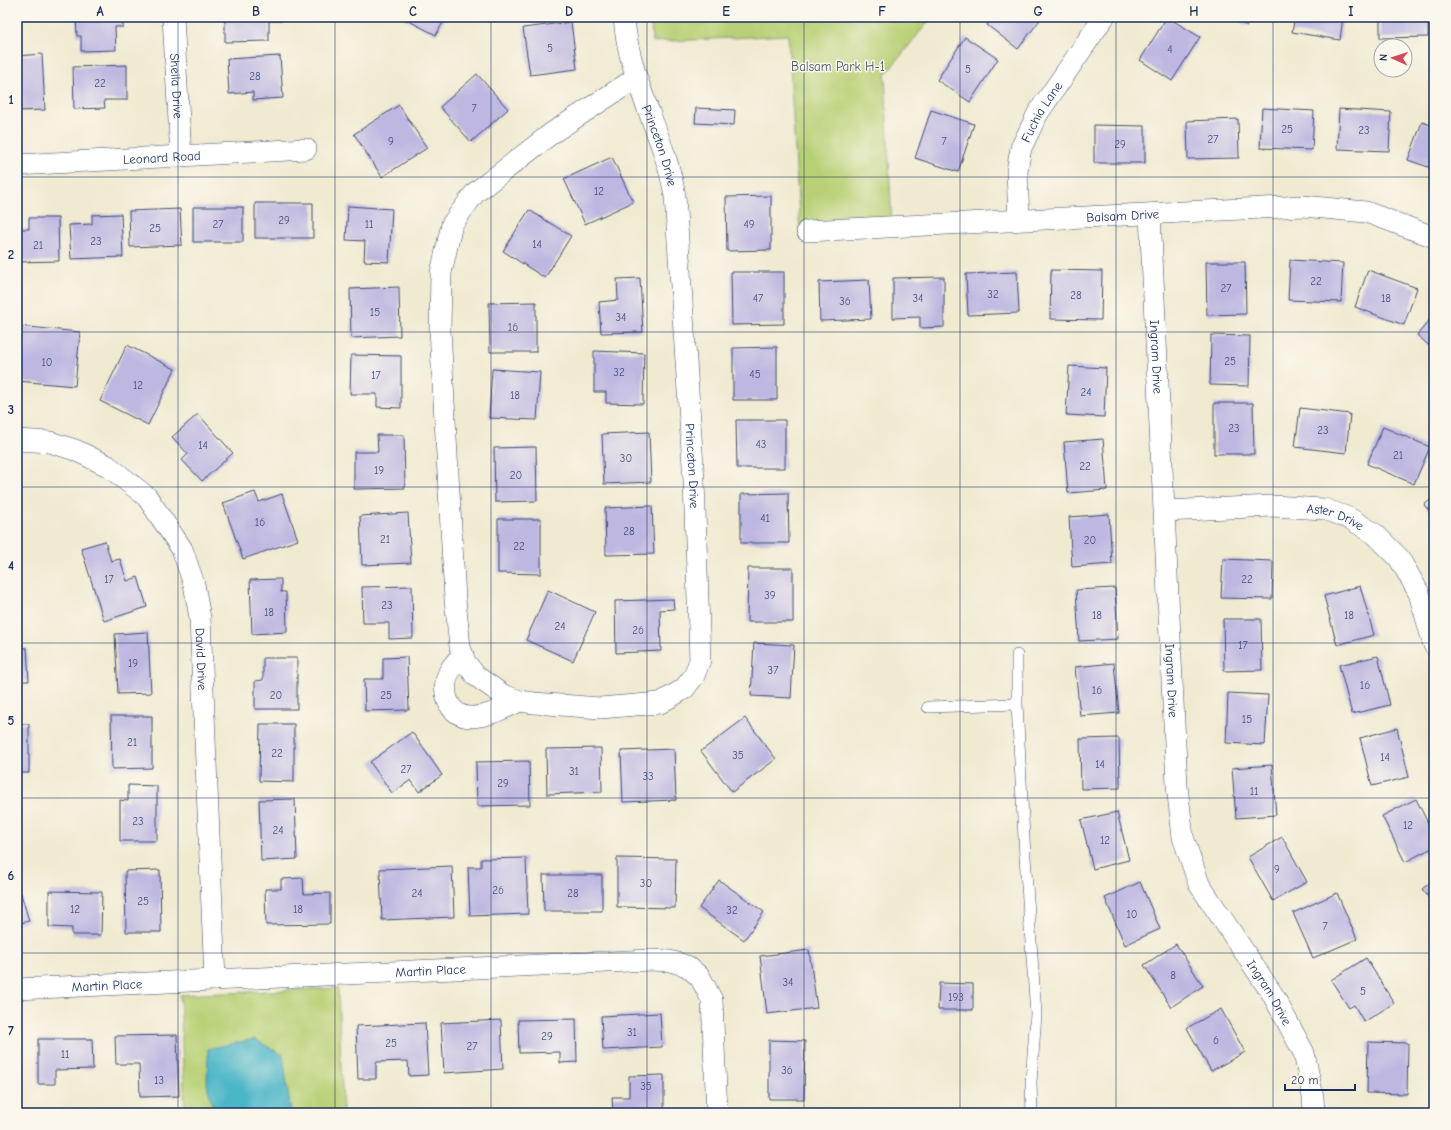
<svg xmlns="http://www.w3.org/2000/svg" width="1451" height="1130" font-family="'Comic Neue',sans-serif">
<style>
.green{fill:#b8d074;stroke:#6a8069}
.water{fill:#4bb6c7;stroke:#337292}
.building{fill:#beb7e1}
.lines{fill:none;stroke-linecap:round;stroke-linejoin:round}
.service-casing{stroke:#3b4b6f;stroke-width:12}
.minor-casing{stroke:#3b4b6f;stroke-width:22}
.service{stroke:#fff;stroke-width:11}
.minor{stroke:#fff;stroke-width:21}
.grid{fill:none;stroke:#1b2f5e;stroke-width:1;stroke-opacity:0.55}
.labels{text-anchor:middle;stroke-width:3;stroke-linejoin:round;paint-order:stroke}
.number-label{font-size:11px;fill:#44517f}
.park-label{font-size:13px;fill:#425764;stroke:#fbf7ec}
.street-label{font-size:13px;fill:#1b2f5e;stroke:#fbf7ec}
.neatline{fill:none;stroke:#1b2f5e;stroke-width:1.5}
.grid-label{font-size:13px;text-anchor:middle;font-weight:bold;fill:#1b2f5e}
</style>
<rect width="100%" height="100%" fill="#fbf7ec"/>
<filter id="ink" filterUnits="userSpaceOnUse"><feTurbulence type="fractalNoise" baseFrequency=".025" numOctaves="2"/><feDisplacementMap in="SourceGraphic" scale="8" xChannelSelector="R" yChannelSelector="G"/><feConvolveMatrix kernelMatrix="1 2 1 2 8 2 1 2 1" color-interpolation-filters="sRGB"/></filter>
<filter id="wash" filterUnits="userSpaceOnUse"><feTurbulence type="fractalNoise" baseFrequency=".012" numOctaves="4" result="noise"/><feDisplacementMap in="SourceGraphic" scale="16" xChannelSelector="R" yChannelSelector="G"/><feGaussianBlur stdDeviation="0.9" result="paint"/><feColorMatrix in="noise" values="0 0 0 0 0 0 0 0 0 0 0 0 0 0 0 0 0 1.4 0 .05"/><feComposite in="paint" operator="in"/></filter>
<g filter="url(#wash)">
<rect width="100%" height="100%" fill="#f0ead1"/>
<!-- green -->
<path class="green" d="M651,17H932L885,75L892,227L800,232L788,35L652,42Z
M338,988L343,1113H185L180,995Z"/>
<!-- water -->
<path class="water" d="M254,1039L283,1055L291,1113H214L207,1084L208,1049Z"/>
<g id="blocks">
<!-- building -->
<path class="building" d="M76,17H123V27H115L116,50L81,51V36H77Z
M225,17H282V21H269V41L225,42Z
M401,17H446L436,35Z
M993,17H1042L1018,49L987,25Z
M1167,17L1200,37L1172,81L1140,60Z
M1230,17H1251L1247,26Z
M1295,17H1343L1340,40L1292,32Z
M1380,17H1428V37L1380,38Z
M571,22L577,69L530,75L523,28Z
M965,37L998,59L970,102L937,80Z
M42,54L45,110L17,111V56Z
M280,56L283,98L253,100V92L229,94L227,59Z
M127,65V100H104L105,108L74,109L73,67Z
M477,74L508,109L471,142L440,107Z
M399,105L427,148L382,177L354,134Z
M696,108L735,110L734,125L695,123Z
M1262,108L1314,111L1312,150L1260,148Z
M1339,109L1391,112L1389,151L1337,149Z
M931,110L974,124L958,172L915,158Z
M1238,119L1239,158L1188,159L1187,121Z
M1422,122L1434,126V169L1408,160Z
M1094,125L1145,126V163H1094Z
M612,157L633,202L585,224L564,179Z
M771,196V250L727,251L726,197Z
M255,203H313V238H255Z
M348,206L392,209L389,262L364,261L365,241L346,240Z
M193,207H243V242H193Z
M180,209L182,245L130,247L129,211Z
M529,210L571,236L545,278L503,251Z
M121,214L123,257L71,259L69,225L92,224V215Z
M29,218H58L59,261L17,262V229H29Z
M1290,260L1343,263L1341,302L1288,300Z
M1206,262H1245L1246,314L1207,315Z
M1051,270L1102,271L1101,320L1050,319Z
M1368,270L1417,288L1404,325L1355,307Z
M731,272H784V324L732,325Z
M1017,272L1019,313L968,315L966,274Z
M944,277V327L920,328V317L893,318V278Z
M640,278L643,332L601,333L599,302L618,300L617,279Z
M869,280L871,319L820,321L819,282Z
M399,287L400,336L351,338L350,289Z
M536,302V352H490L489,303Z
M1434,315V350L1417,335Z
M18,326L80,332L75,386L17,381Z
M1211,335L1250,336L1249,386L1210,385Z
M127,345L175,369L148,425L100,401Z
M777,347V400H733V348Z
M594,351L644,353L643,404L606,403V392H594Z
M351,355L401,356V408L377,407V394H350Z
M1069,366L1106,368L1104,417L1066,415Z
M492,369L540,372L537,420L489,418Z
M1214,403H1253L1254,454H1214Z
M1300,408L1350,414L1346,453L1295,447Z
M198,414L233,453L202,481L182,460L188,454L172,437Z
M736,420H785V468H737Z
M1383,427L1430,447L1414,484L1367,464Z
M649,432L651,482L604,484L602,434Z
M377,435H404L405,488L354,489V452H378Z
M1103,439L1107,490L1068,493L1064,442Z
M536,447L537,501L495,502L494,448Z
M255,492L259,502L282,494L298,540L243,559L223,503Z
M788,493L789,543H741V494Z
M1434,497V516L1424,505Z
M652,506L654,554L606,555L605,508Z
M408,513L411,563L362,565L360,516Z
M1109,514L1112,564L1072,567L1069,517Z
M498,519H541V574L498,573Z
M105,541L111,561L120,559L127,581L138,577L147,607L104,621L81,548Z
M1223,559L1273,561L1272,599L1221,598Z
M748,568H793V622H747Z
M281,579V592H286L287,632L252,634L250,580Z
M412,586L413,638L389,639V623H363L362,587Z
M1360,586L1374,635L1337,645L1324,596Z
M1115,588L1118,639L1079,641L1076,590Z
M548,590L595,612L573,661L526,640Z
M673,599L674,609L660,610L661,651L616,653L615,601Z
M1223,619H1261L1262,670L1224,671Z
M148,632L151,693L118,694L115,634Z
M754,643L794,645L791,698L751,696Z
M17,648H27L29,681H20V699H17Z
M1378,656L1390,705L1352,714L1339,665Z
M407,657L409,710L365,711L364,679H383V658Z
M263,658H297V709H255V681L263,680Z
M1114,663L1119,713L1080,716L1075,667Z
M1228,693L1268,695L1265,745L1226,743Z
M111,716H152V768L112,769Z
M17,717L19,724H29V773H17Z
M745,718L776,759L732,792L701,751Z
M260,724H294V782L259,781Z
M1397,728L1409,777L1372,786L1360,738Z
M412,732L442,775L419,792L411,780L392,793L370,762Z
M1119,738L1120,788L1081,789L1080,739Z
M601,748L602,792L547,794L546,749Z
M674,749L676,800L623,802L621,751Z
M529,761L530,805L477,806L476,762Z
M1272,765L1276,815L1236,818L1232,768Z
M128,785L157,786V841H120V800L128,801Z
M17,797L20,848H17Z
M295,799L297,859L261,861L259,800Z
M1416,799L1434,835V847L1405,862L1382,816Z
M1117,812L1129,860L1093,869L1081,820Z
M1282,837L1307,882L1273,901L1248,857Z
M526,858L528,914L470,916L468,867H481V859Z
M617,858L676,859L675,908L617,907Z
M452,866L454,917L382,920L380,869Z
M160,870L161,932H126L125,871Z
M543,875H602V911H544Z
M303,878L304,894L330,893V924L266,925L265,889H281V879Z
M719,880L764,912L744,940L699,908Z
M1434,880V904L1422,889Z
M1140,882L1160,929L1125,945L1105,898Z
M19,887L29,921L17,924V888Z
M49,891L102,892L101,935H72V928L49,927Z
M1337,893L1357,939L1313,958L1293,913Z
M1176,944L1203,986L1171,1007L1144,965Z
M809,950L817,1008L767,1014L760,956Z
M1366,958L1394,1003L1364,1022L1354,1005L1349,1008L1331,980Z
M939,983L973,984V1010H938Z
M1221,1009L1245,1052L1211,1071L1187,1028Z
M660,1013L662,1047L603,1050L601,1016Z
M576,1019L577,1062L560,1063V1052L519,1053L518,1020Z
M501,1020L503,1069L444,1073L441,1023Z
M425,1023L428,1075L409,1076L408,1061L376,1062V1079H358L356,1026Z
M177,1035L179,1096L140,1097L139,1064H116L115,1036Z
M38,1039H92L93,1069L55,1070V1084H38Z
M769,1040L805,1041L804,1099H769Z
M1368,1042L1408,1043L1407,1094L1367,1093Z
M17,1047H20L21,1081H17Z
M664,1075V1113H613L612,1097H629V1076Z"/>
</g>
</g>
<g filter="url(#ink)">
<use href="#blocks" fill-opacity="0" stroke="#3b4b6f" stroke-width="1"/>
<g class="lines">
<defs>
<path id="service" d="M1017,655V704L1025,857L1036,1014L1031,1082L1032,1113
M928,707L1017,704"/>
<g id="minor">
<path id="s1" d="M173,17L181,156"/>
<path id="s2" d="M624,17C628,80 665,135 675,196L694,481L700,660L694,676L684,689L660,703L600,708L534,703L520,701L503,695L476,676L465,662L460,647L455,599L440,330L441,273L452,224L475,193L552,133L636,78"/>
<path id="s3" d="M17,165L306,149"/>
<path id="s4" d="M1150,214L1177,786L1183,837L1199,884L1273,995L1304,1053L1313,1097L1314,1113"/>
<path id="s5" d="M1019,220L1017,171L1021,148L1038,113L1104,17"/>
<path id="s6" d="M807,231L1303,206L1366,212L1434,237"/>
<path id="s7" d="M17,440L50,442L75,450L108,466L147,497L182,549L194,584L200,618L215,980"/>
<path id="s8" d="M1165,511L1272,506L1324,509L1349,518L1375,534L1399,558L1419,593L1434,645"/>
<path d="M463,655C458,660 452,665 449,672C441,690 447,716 470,717C488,717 504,708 520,701"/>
<path id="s9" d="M17,989L651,960L670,961L687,966L700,977L712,1000L717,1113"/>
</g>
</defs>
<!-- service casing -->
<use href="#service" class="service-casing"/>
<!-- minor casing -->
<use href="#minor" class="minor-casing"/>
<!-- service -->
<use href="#service" class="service"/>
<!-- minor -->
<use href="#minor" class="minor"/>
</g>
</g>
<!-- grid -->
<path class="grid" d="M178,17V1113M335,17V1113M491,17V1113M647,17V1113M804,17V1113M960,17V1113M1116,17V1113M1273,17V1113M17,177H1434M17,332H1434M17,487H1434M17,643H1434M17,798H1434M17,953H1434"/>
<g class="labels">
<!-- number labels -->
<g class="number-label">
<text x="550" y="52">5</text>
<text x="1170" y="53">4</text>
<text x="968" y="73">5</text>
<text x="255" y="80">28</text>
<text x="100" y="87">22</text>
<text x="474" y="112">7</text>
<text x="1287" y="133">25</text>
<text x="1364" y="134">23</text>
<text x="1213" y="143">27</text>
<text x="391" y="145">9</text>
<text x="944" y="145">7</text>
<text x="1120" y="148">29</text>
<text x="599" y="195">12</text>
<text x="284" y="224">29</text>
<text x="218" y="228">27</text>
<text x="369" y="228">11</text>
<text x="749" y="228">49</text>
<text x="155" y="232">25</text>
<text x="96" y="245">23</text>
<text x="537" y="248">14</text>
<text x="38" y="249">21</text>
<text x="1316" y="285">22</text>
<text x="1226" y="292">27</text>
<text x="993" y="298">32</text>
<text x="1076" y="299">28</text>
<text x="758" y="302">47</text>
<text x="918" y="302">34</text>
<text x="1386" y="302">18</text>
<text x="845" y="305">36</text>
<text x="375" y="316">15</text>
<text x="621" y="321">34</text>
<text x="513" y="331">16</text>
<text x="1230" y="365">25</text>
<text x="47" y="366">10</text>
<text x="619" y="376">32</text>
<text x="755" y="378">45</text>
<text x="376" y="379">17</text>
<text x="138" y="389">12</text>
<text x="1086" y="396">24</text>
<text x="515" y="399">18</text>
<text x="1234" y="432">23</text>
<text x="1323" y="434">23</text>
<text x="761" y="448">43</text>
<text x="203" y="449">14</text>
<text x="1398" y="459">21</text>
<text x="626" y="462">30</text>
<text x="1085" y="470">22</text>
<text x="379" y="474">19</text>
<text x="516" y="479">20</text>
<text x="765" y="522">41</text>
<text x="260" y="526">16</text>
<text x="629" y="535">28</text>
<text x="385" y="543">21</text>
<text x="1090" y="544">20</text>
<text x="519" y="550">22</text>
<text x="109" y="583">17</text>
<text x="1247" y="583">22</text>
<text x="770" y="599">39</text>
<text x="387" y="609">23</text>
<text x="269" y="616">18</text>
<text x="1097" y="619">18</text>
<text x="1349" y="619">18</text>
<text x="560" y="630">24</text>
<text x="638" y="634">26</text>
<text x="1243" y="649">17</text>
<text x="133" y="667">19</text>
<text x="773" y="674">37</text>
<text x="1365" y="689">16</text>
<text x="1097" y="694">16</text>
<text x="276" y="699">20</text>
<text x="386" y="699">25</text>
<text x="1247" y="723">15</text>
<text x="132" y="746">21</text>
<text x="277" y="757">22</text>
<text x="738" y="759">35</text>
<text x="1385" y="761">14</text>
<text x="1100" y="768">14</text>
<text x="406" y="773">27</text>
<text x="574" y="775">31</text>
<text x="648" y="780">33</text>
<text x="503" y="787">29</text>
<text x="1254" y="795">11</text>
<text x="138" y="825">23</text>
<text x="1408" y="829">12</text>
<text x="278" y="834">24</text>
<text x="1105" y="844">12</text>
<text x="1277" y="873">9</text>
<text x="646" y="887">30</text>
<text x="498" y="894">26</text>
<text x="417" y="897">24</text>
<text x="573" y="897">28</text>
<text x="143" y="905">25</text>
<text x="75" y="913">12</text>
<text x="298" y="913">18</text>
<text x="732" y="914">32</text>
<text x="1132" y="918">10</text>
<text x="1325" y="930">7</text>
<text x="1173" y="979">8</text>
<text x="788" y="986">34</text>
<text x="1363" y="995">5</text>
<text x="956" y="1001">193</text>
<text x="632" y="1036">31</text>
<text x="547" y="1040">29</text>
<text x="1216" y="1044">6</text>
<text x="391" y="1047">25</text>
<text x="472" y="1050">27</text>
<text x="65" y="1058">11</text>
<text x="787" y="1074">36</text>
<text x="159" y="1084">13</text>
<text x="646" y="1090">35</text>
</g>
<!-- park labels -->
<g class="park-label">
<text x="838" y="71">Balsam Park H-1</text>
</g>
<!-- street labels -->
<g class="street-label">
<text dy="5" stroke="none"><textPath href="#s1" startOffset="69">Sheila Drive</textPath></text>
<text dy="5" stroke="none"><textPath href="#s5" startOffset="114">Fuchia Lane</textPath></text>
<text dy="5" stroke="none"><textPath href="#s2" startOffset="134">Princeton Drive</textPath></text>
<text dy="5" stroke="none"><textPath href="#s3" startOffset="145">Leonard Road</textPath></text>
<text dy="5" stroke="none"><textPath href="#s6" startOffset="316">Balsam Drive</textPath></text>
<text dy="5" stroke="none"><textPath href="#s4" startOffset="143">Ingram Drive</textPath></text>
<text dy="5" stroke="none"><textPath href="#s2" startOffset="457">Princeton Drive</textPath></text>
<text dy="5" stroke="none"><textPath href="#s8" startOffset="172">Aster Drive</textPath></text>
<text dy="5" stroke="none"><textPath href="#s7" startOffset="321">David Drive</textPath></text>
<text dy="5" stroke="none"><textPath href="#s4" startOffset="467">Ingram Drive</textPath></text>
<text dy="5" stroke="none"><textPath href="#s9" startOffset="414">Martin Place</textPath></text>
<text dy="5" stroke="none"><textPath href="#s9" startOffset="90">Martin Place</textPath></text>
<text dy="5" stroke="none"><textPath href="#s4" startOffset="803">Ingram Drive</textPath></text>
</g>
</g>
<!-- margin -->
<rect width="1451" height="1130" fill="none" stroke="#fbf7ec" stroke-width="44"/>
<!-- north arrow -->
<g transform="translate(1393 58) rotate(273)"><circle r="19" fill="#fbf7ec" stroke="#a1a7b3"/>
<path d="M0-3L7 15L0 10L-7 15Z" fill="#d1495b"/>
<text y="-6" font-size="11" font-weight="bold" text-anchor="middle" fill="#1b2f5e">N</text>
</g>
<!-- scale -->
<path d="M1285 1084v6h70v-6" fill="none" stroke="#1b2f5e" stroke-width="2"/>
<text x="1291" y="1084" font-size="12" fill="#1b2f5e" stroke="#fbf7ec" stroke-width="3" paint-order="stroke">20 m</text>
<rect x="22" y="22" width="1407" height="1086" class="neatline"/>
<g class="grid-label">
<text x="100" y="16">A</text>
<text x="256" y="16">B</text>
<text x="413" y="16">C</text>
<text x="569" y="16">D</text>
<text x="726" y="16">E</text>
<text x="882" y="16">F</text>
<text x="1038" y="16">G</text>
<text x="1194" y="16">H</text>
<text x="1351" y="16">I</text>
<text x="11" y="104">1</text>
<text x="11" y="259">2</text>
<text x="11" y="414">3</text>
<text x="11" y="570">4</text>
<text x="11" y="725">5</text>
<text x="11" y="880">6</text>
<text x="11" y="1035">7</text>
</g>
</svg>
